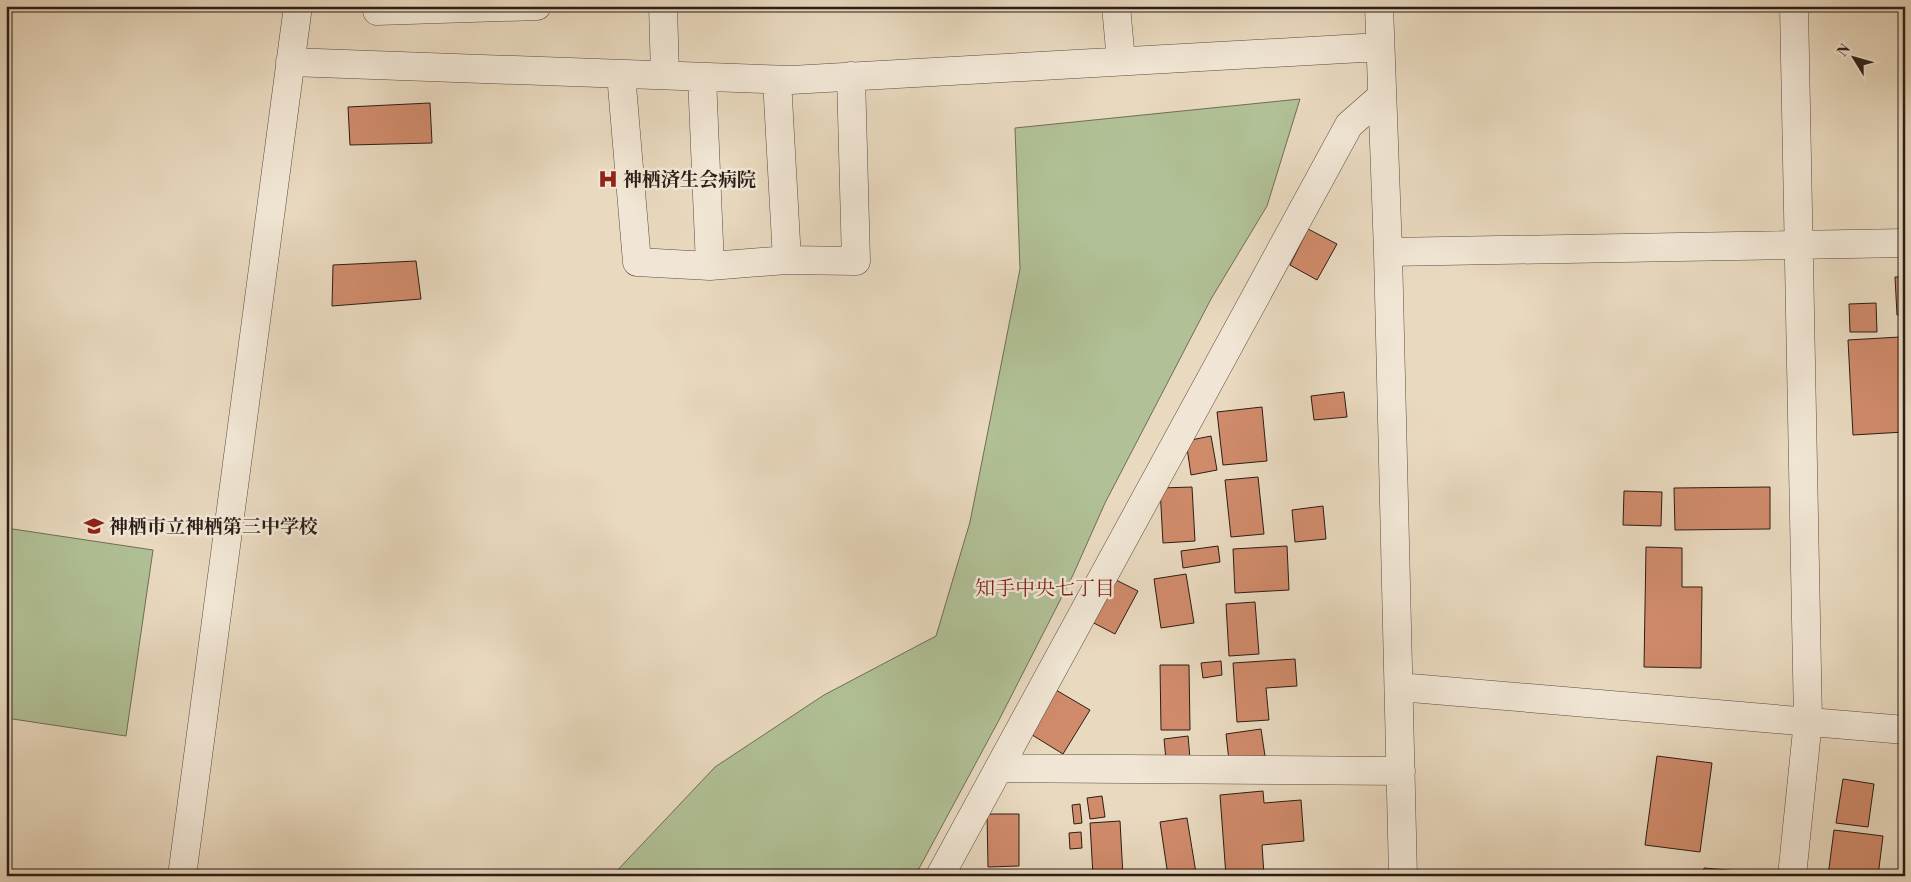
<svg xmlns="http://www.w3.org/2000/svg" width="1911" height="882" font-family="'Libre Bodoni','Noto Serif JP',serif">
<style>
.green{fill:#b1c096;stroke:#6e6e56}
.building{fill:#d08b6b;stroke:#2b1d17}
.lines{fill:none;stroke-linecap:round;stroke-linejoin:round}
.minor-casing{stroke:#5a4c41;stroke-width:29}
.minor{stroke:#f1e6d5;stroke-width:28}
.labels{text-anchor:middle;stroke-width:5;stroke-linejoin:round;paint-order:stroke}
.poi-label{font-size:19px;font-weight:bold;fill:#2b1d17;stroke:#f1e6d5;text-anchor:start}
.neighbourhood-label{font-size:20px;fill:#7a1f14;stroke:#f1e6d5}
</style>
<rect width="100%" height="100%" fill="#e9d9bf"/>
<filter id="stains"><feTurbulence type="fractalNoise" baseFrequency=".004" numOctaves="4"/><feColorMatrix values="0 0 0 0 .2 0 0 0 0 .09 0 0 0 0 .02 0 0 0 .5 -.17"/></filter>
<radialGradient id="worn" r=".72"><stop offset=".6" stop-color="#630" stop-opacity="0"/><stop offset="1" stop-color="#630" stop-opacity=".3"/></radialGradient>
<!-- green -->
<path class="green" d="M1300,99L1267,206L1211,299L1105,503L1073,575L999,720L915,876H612L715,767L824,695L936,636L970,522L1020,269L1015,128Z
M6,528L153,550L126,736L6,718Z"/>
<!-- building -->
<path class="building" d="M430,103L432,143L350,145L348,107Z
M1308,229L1337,244L1317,280L1290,265Z
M416,261L421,299L332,306L333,265Z
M1895,277H1905V314L1897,315Z
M1876,303L1877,332H1850L1849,304Z
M1900,337L1904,432L1853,435L1848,340Z
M1344,392L1347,417L1314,420L1311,396Z
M1262,407L1267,461L1223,465L1217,412Z
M1211,436L1217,470L1191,475L1186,441Z
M1258,477L1264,534L1231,537L1225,480Z
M1192,487L1195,541L1163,543L1160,488Z
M1770,487V529L1675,530L1674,488Z
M1624,491L1662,492L1661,526L1623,525Z
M1323,506L1326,539L1295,542L1292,510Z
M1218,546L1220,562L1183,568L1181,551Z
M1287,546L1289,590L1235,593L1233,549Z
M1646,547L1682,548V587H1702L1701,668L1644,667Z
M1186,574L1194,623L1161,628L1154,579Z
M1112,578L1138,591L1115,634L1090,621Z
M1255,602L1259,654L1229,656L1226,604Z
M1295,659L1297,686L1266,688L1269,720L1237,722L1233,663Z
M1221,661L1222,675L1203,678L1201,663Z
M1160,665H1189L1190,730H1161Z
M1056,690L1090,710L1063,754L1029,733Z
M1261,729L1265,756L1229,761L1226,734Z
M1188,736L1190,758L1166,760L1164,739Z
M1657,756L1712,763L1700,852L1645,845Z
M1843,779L1874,784L1868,827L1836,823Z
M1263,791L1264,803L1301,800L1304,841L1262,845L1264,875L1226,876L1220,795Z
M1102,796L1105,817L1090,819L1087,798Z
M1080,804L1082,823L1074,824L1072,805Z
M987,814H1019V866L988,867Z
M1187,818L1196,873L1168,876L1160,822Z
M1120,821L1123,876H1093L1090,823Z
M1834,830L1883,836L1878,876H1828Z
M1081,832L1082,848L1070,849L1069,833Z
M1704,868L1773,874V876H1703Z"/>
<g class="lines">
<defs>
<path id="minor" d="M378,6L377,11L537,6
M663,6L665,75
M1116,6L1121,61
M1379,6L1388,252L1403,876
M290,62L791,80L1380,47
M621,74L637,262L710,266L702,77
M1388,252L1905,243
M787,260L856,261L851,76
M710,266L787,260L777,80
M1399,687L1905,730
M999,768L1401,771
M182,876L298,6
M940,876L1349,125L1382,96
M1792,876L1808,721L1794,6"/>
</defs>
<!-- minor casing -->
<use href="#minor" class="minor-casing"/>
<!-- minor -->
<use href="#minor" class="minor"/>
</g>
<!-- icons -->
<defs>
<symbol id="hospital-bare" viewBox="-9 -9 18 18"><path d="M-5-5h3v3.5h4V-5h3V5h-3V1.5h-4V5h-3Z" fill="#8f2418" stroke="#f1e6d5" stroke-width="2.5" paint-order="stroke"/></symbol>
<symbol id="school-bare" viewBox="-9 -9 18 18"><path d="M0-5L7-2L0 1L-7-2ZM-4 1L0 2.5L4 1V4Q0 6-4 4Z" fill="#8f2418" stroke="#f1e6d5" stroke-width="2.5" paint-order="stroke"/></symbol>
</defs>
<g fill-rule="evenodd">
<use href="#hospital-bare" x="594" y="165" width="28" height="28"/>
<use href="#school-bare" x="80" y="512" width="28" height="28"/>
</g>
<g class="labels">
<!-- poi labels -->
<g class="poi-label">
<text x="623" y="186">神栖済生会病院</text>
<text x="109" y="533">神栖市立神栖第三中学校</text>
</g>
<!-- neighbourhood labels -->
<g class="neighbourhood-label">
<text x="1045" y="595">知手中央七丁目</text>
</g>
</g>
<!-- margin -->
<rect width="1911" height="882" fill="none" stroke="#e9d9bf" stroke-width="25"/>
<rect x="8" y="8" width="1896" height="867" fill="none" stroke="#2b1d17" stroke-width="2.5"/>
<rect x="12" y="12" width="1886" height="857" fill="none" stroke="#2b1d17"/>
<!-- north arrow -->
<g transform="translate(1854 58) rotate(307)" stroke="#f1e6d5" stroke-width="4" paint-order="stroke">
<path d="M0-4L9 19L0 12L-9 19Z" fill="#2b1d17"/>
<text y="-8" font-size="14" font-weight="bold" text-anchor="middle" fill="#2b1d17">N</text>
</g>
<rect width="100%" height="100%" filter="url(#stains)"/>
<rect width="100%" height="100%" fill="url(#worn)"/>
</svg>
